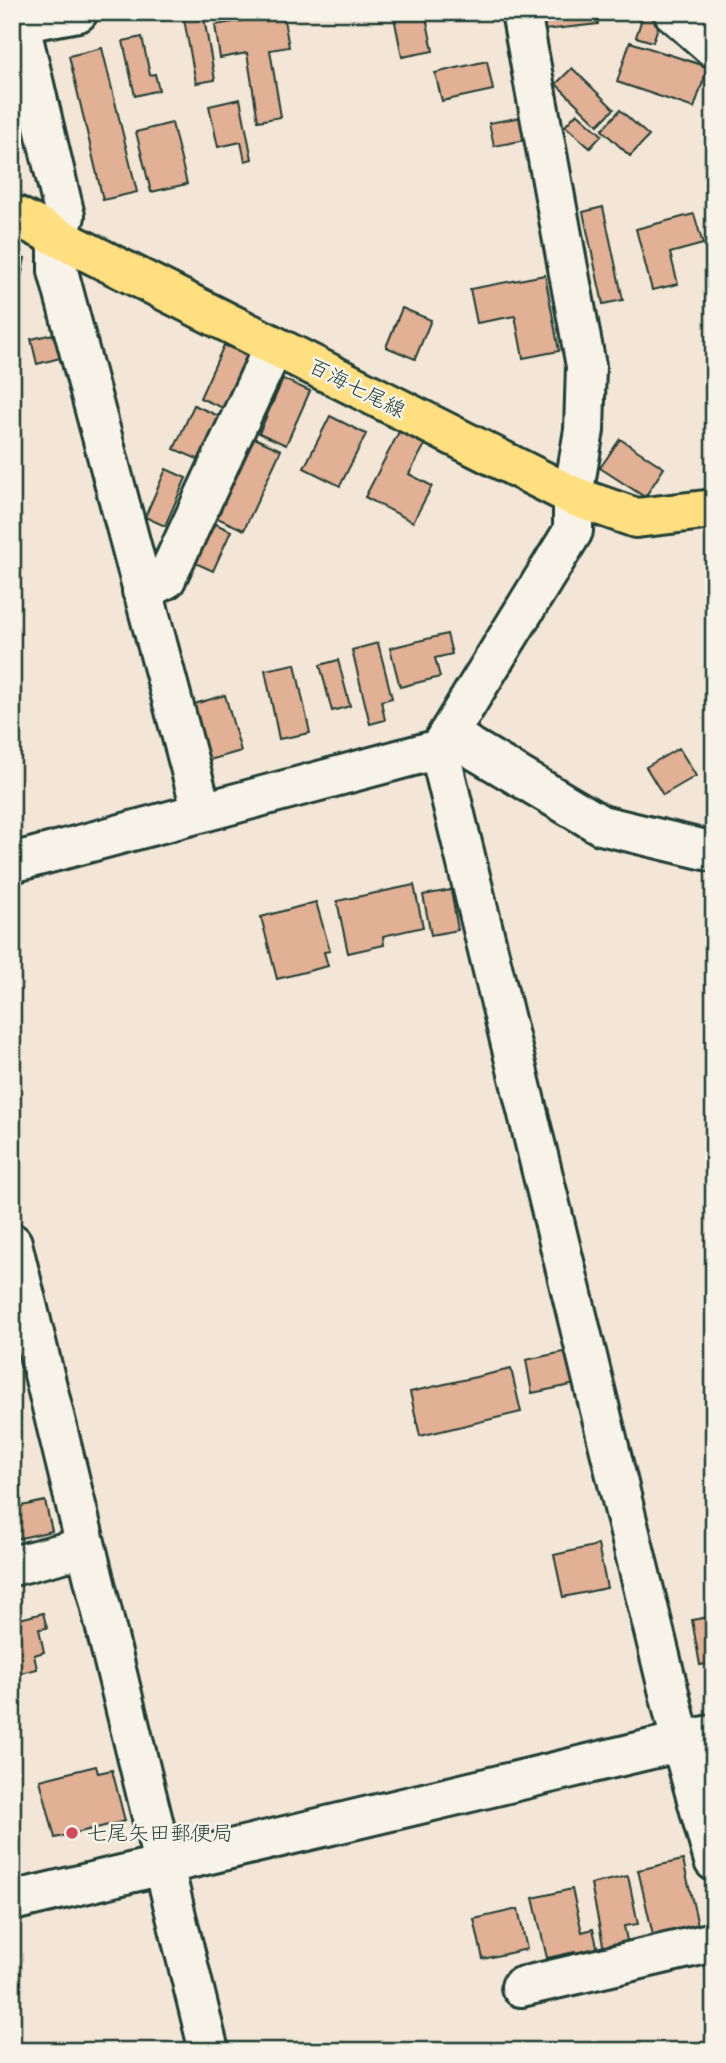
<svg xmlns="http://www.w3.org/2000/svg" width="726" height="2063" font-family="Delius,'Klee One',sans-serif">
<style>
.building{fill:#e2b094;stroke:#1f3d34;stroke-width:2}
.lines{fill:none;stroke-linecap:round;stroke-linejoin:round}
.minor-casing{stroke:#1f3d34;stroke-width:44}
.major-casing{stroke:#1f3d34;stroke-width:44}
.minor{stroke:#f7f3e8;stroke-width:38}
.major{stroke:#ffdf80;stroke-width:38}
.poi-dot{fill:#d1495b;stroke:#f7f3e8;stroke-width:2.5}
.labels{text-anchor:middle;stroke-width:5;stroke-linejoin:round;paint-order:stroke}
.street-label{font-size:21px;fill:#1f3d34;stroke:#f7f3e8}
.poi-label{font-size:21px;fill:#1f3d34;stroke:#f7f3e8;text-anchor:start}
</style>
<rect width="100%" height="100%" fill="#f3e6d7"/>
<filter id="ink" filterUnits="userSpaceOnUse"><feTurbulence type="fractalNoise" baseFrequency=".0143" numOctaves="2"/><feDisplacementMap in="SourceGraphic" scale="14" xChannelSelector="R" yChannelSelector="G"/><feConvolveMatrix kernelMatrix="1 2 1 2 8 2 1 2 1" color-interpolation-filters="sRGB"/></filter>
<g filter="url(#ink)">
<!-- building -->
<path class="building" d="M203,12L215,80L196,83L183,14Z
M393,12H425L433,51L402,57Z
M544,12H597L598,24L545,30Z
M644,12H663L653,42L636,37Z
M283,14L289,47L270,50L281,117L258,121L247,53L220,58L215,25Z
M142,37L150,75L155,74L159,90L135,96L123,41Z
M630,42L708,67L694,108L617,82Z
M102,48L137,192L103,200L69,56Z
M487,61L493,90L442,101L435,73Z
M572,68L614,109L598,125L556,84Z
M240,99L252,159L245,161L241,142L218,147L209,106Z
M620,110L649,136L630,156L602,130Z
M577,113L602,135L590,148L565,126Z
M522,117L526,140L494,146L489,123Z
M172,123L187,184L151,192L136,132Z
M603,207L623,300L603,304L583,212Z
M694,214L703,244L670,253L678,284L652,290L636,229Z
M12,255L25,258L16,303L12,302Z
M545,275L559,351L523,358L515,316L477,323L470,289Z
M402,308L431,320L415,359L386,347Z
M58,333L64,357L37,364L31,339Z
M224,345L247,355L223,408L200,398Z
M283,379L310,391L286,445L259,433Z
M194,405L221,417L202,461L174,449Z
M330,416L366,434L340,486L304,468Z
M402,426L428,439L409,474L432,486L413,522L365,497Z
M252,437L281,450L244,530L215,517Z
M620,439L664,468L645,497L600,468Z
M166,469L186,478L165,526L145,517Z
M209,521L231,531L213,571L191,561Z
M447,634L452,654L435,658L440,677L400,687L390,648Z
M378,643L392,698L381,701L385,720L370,724L352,650Z
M338,660L350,706L332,711L320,665Z
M295,664L310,733L279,739L265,670Z
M225,695L241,751L206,761L191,705Z
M679,748L696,776L663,795L646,767Z
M414,885L423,927L383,936L384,945L348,953L337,901Z
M451,890L458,930L431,935L423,895Z
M316,902L330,951L324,952L328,966L277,979L261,917Z
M568,1351L576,1384L532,1393L526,1360Z
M511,1369L521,1412L420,1436L410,1392Z
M45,1501L52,1531L12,1540V1508Z
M598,1545L607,1588L563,1597L554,1555Z
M43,1613L47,1628L39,1629L44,1652L34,1655L37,1669L12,1675V1621Z
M714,1616V1663L700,1665L692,1620Z
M96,1766L98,1773L112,1770L125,1821L55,1838L40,1780Z
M683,1860L700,1934L655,1944L638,1870Z
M628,1876L638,1924L624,1926L630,1955L606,1960L591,1884Z
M572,1889L582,1932L593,1929L600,1959L578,1964L575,1952L547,1958L533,1898Z
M518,1909L527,1949L483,1959L474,1919Z"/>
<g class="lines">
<defs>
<path id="minor" d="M17,12L65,216L58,237V271L202,812
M521,12L586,366L584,430L573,496V531L439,749L681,1742L714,1861
M673,12L714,48
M12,24L78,12
M142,591L166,579L274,346
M448,734L601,825L714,852
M12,863L439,749
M12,1243L209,2051
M12,1566L86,1547
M12,1901L714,1734
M521,1987L714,1942"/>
<path id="major" d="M12,214L573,496L636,518L714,509"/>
</defs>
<!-- minor casing -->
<use href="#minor" class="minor-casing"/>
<!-- major casing -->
<use href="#major" class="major-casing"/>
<!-- minor -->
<use href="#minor" class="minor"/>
<!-- major -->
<use href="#major" class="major"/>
</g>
</g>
<!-- markers -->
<circle class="poi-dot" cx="72" cy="1833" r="7"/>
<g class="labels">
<!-- street labels -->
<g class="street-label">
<text transform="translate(357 388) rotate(27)" y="7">百海七尾線</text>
</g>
<!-- poi labels -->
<g class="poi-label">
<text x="86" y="1840">七尾矢田郵便局</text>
</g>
</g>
<!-- margin -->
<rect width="726" height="2063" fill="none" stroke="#f7f3e8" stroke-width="42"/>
<rect x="21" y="21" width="684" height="2021" fill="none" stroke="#1f3d34" stroke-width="2.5" filter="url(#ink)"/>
</svg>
